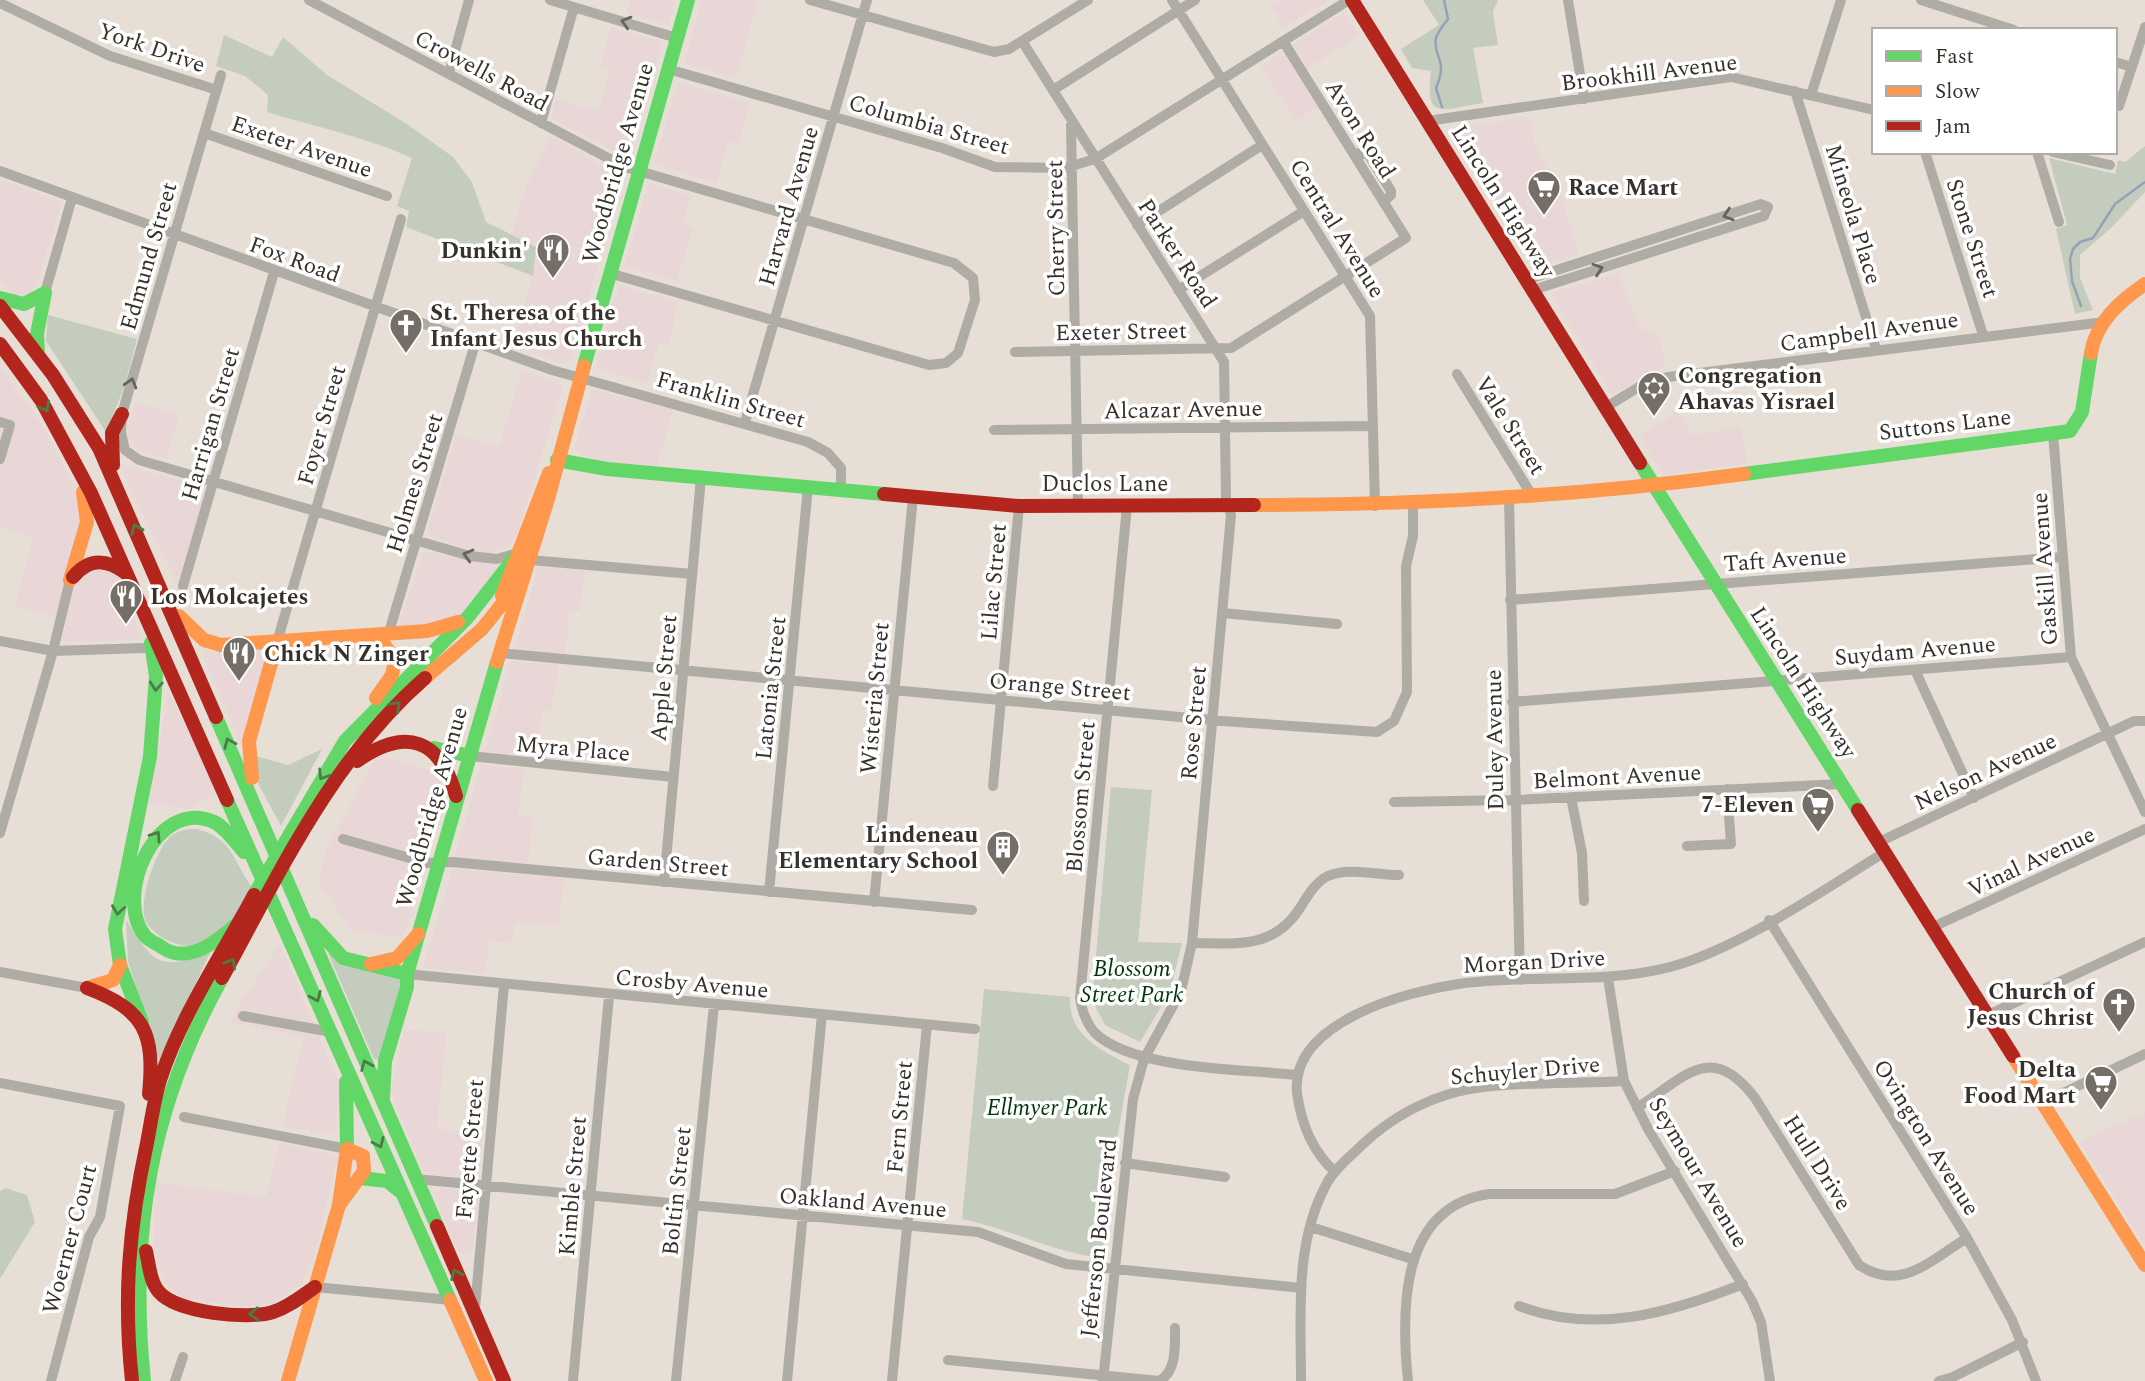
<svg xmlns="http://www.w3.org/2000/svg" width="2145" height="1381" font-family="Spectral,serif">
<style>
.commercial{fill:#e9d7d7}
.green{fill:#c4cdbd}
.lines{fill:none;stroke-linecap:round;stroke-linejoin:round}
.stream{stroke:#96a1b7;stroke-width:2.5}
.street{stroke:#afaca5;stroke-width:10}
.fast{stroke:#63d668;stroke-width:14}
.slow{stroke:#ff974d;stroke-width:14}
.jam{stroke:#b3261e;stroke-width:14}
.oneway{stroke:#67625c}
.oneway2{stroke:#4b7b46}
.labels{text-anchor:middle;stroke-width:7;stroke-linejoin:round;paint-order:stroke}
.street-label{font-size:23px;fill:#37312b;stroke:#fff}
.poi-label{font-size:23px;font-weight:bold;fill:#37312b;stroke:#fff;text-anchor:start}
.park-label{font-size:23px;font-style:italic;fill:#003409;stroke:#fff}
</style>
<rect width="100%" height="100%" fill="#e7dfd6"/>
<!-- commercial -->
<path class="commercial" d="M630,0H676L668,25L627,13Z
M702,0H758L736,78L684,63Z
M1280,0H1329L1284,28L1270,6Z
M1344,13L1359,35L1307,69L1293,44Z
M611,27L663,42L629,159L551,118L556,99L598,111L610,70L600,67Z
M1283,52L1318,107L1296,121L1261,66Z
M678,82L750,103L738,144L728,142L716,183L654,164Z
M1530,117L1534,142L1560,192L1579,254L1539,266L1452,135L1455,128Z
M551,136L623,178L570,363L566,365L513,345L533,276L535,247L511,235L526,186Z
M0,179L62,203L37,284L27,295H14L0,281Z
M649,183L691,196L683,224L693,227L677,281L624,266Z
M1618,273L1640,328L1659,334L1666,365L1612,395L1551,293Z
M619,285L677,302L670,344L659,342L647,384L596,367Z
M0,367L47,432L80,500L81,530L56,617L15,606L33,538L0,526Z
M522,370L563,386L517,536L509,546L493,553H480L430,536L429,526L456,435L499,446Z
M592,389L673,409L656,470L608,464L582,456L574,449Z
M135,403L179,415L166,459L136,449L129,441L128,427Z
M1677,412L1692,435L1741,427L1747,463L1664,476L1639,436Z
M119,464L206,487L178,587Z
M424,551L478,562L503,564L455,619L403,628L400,621Z
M107,567L123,582L141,640L62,642L74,583L92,569Z
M538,567L585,570L579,611H570L565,654L515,648Z
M269,648L241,746L202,652Z
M511,661L559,665L551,711H542L537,757L485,752Z
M168,691L219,790L190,809L149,804Z
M376,756L450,775L403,938L350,930L319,882L326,850Z
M481,765L524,770L518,816L533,818L528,864L455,856Z
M452,869L564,878L559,926L515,922L512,943L489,941L485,973L423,968Z
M280,945L341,1086L335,1133L282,1128L304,1037L232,1022L234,1012Z
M404,1029L446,1033L437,1129L483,1133L478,1179L429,1174L421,1168L391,1093Z
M2145,1112V1246L2080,1142Z
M279,1143L338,1156L314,1258L301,1285L274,1303L248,1306L184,1299L166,1283L154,1252L155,1182L266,1197Z
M442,1188L475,1191L479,1194L473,1250L469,1254L464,1255L457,1250L437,1203L436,1193Z"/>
<!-- green -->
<path class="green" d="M1423,0H1498L1493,12L1498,45L1473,48L1483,103C1443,109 1424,123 1431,71L1412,68L1401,49L1439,25Z
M224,35L272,57L283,37L327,75L407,124L453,157L472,182L486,222L536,247L533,276L406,227L409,211L397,206L412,158C365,137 316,127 267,112L268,95L245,76L216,66Z
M2145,146V192L2111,228L2080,255V278L2093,310L2075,314L2056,229L2067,225L2049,158L2115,174L2118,160L2125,162Z
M48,315L137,339L124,388L106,432L46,341Z
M322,749L281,826L256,780V756L288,765Z
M1111,787L1152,790L1138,942L1182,943L1170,992L1140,1042L1105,1025L1092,1000Z
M197,829C235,839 233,863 254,890C236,920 217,955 177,944C166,941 152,932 146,922C137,904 156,848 171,836C179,830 187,829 197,829Z
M126,920C155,964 157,971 210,953L159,1061L128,961Z
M328,953L402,978L381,1060L374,1059Z
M984,989L1070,997C1068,1035 1100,1050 1130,1065L1117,1139L1105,1249L1101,1258C1052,1252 1010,1229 962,1219Z
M5,1188L27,1195L35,1222L0,1279V1191Z"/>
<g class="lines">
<!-- stream -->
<path class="stream" d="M1442,107L1436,88C1449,58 1432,57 1436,38C1438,31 1444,25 1448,19L1444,0
M2081,306L2072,281L2070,259L2073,249L2080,242L2093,238L2115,204L2145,182"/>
<!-- street -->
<path class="street" d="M309,0L625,167L954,263L973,278L975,300L958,353L946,363L929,365L609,273
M550,0L677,38
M810,0L994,52L1009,49L1088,0
M1172,0L1370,316L1375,506
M1568,0L1584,99
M1921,0L2014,30
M0,3L110,56L217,90
M1022,41L1224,362L1226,499L1231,515L1192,943L1181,991L1144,1059L1133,1099L1103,1381
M2115,62L2132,67
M668,69L942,148L995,167L1065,168L1095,159L1349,0
M449,73L469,0
M221,75L122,414L121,432L125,450L139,460L470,556L497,559L517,553
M1053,90L1195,0
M1795,91L1876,349
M1811,95L1841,0
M2119,106L2145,27
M1427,121L1731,77L1874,110
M541,123L574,7
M1071,125L1078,506
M204,133L387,196
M1925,152L1983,335
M2037,152L2059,222
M2053,152L2110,165
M1353,153L1368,154L1391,191V195L1383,202
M0,171L552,370L808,442L828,453L841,468V490
M1137,225L1262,145
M1526,280L1761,204L1768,207L1764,216L1533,290
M1178,290L1304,211
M45,293L72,198
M1015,352L1231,348L1406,238L1283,41
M1457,374L1533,497
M1606,407L1647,382L1668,377L2104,322
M0,422L10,425L0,459
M745,422L867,0
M994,430L1373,426
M2053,433L2071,657L2145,812
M1509,499L1520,980
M1127,506L1080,998C1082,1011 1086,1023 1095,1033C1134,1070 1243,1069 1296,1075
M530,560L692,574
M183,586L274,272
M1510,600L2063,557
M1223,613L1337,624
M389,632L475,344
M0,641L53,651L144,648
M277,642L401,219
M500,653L1222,721L1377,732L1394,721L1407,692L1406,566L1413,536V505
M1915,670L1974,798
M1512,702L2071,657
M470,756L673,777
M993,786L1019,506
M1571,797L1582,853L1584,901
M1394,802L1514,800L1842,784
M0,833L53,651L70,580
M343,839L427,863L452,862L972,910
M1879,842L2134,721H2145
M1687,846L1731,844L1727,789
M664,882L701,478
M769,892L808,487
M874,902L913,497
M1769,920L1967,1238L2012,1320L2036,1381
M1933,927L2145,829
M1192,943C1236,943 1273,950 1300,908C1307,897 1315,882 1328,876C1348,867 1378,875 1399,875
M0,972L87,988
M407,974L975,1029
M1608,978L1624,1081L1648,1129L1752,1301L1761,1322L1770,1381
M1988,1015L2145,942
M243,1016L331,1032
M0,1083L120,1106L100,1217L89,1237L51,1381
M2042,1103L2145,1054
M1637,1108C1685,1077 1711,1040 1755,1098L1859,1265C1900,1293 1931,1260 1967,1238
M184,1117L347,1149
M1125,1163L1225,1177
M1335,1172C1312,1151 1301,1123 1297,1093C1290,1023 1404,992 1458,984C1529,974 1600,985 1670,967C1739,949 1823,890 1885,852
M416,1179L978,1232L1066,1264L1301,1288
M1311,1227L1412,1259
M315,1287L451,1300
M1519,1306C1595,1335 1670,1313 1743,1284
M475,1308L504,985
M948,1360L1159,1381C1177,1372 1175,1345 1175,1328
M175,1381L183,1357
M573,1381L609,996
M676,1381L714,1005
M787,1381L822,1014
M892,1381L927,1025
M1301,1381C1301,1315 1294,1243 1327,1183C1335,1168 1351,1156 1363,1144C1390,1119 1424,1100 1460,1091C1506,1081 1576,1084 1624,1081
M1408,1381C1401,1312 1399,1207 1489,1194H1615L1675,1171
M1939,1381L1953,1377L2023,1342"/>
<!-- fast -->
<path class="fast" d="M0,298L24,304L45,293
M38,353L37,334L45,293
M584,366L688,0
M557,460L607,469L884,494
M1640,463L1858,810
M1744,474L2070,431L2082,412L2091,353
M216,717L437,1226
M434,748L470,756
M227,800L450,1300
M254,895L345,741L468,617L519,552
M238,923C219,940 189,965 163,948C158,944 149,941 145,936C113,897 156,796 214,822C225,827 236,843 244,852
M313,925L343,958L407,974V987L385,1061L383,1098
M407,974L497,662
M142,1022L120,965L115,929L150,757L156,676L151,643
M346,1082L347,1149
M360,1178L387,1181L401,1192
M144,1381C129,1234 150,1108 222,978"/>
<!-- slow -->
<path class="slow" d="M2091,353C2096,322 2120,301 2145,284
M1254,505C1418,505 1581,496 1744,474
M70,580L87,522L83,492
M502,596L549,473
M179,616L204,640L221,645
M364,638L383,643L395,660L392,675L376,698
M221,645L427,631L458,622
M497,662L548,499L584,366
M425,678L482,629L513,590
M252,778L249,741L277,642
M371,964L397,958L418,934
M87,988L113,980L120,965
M2013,1056L2145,1265
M450,1300L486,1381
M288,1381L339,1205L347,1149L363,1156L364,1171L339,1205"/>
<!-- jam -->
<path class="jam" d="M1352,0L1640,463
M0,306L53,375L99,448L216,717
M0,344L41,400L91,493L227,800
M113,465L112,433L122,414
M884,494L1019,506L1254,505
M73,577C90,557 107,559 127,574
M357,761C406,727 440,738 456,796
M1858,810L2013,1056
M222,978C280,872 332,759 425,678
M87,988C145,1010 155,1033 149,1094
M437,1226L504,1381
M146,1251C149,1264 150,1282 159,1292C177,1313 248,1320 273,1312C289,1307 302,1296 315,1287
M132,1381C123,1296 129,1226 147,1143C151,1122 154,1100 160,1080C181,1015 222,955 254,895"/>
</g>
<!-- one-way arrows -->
<defs><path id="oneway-chevron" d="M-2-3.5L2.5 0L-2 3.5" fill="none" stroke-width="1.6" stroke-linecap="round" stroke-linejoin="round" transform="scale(1.75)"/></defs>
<g class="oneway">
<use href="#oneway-chevron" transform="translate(626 22) rotate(-164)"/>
<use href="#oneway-chevron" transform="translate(1728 215) rotate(162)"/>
<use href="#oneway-chevron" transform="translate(1598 269) rotate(-18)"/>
<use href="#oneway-chevron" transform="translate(131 383) rotate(-74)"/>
<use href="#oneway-chevron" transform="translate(468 555) rotate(-165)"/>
</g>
<g class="oneway2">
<use href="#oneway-chevron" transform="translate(45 407) rotate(60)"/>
<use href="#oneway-chevron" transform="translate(136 529) rotate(-113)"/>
<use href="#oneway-chevron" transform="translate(156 686) rotate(94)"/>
<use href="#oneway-chevron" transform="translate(396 706) rotate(-44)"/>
<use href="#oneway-chevron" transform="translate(229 743) rotate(-114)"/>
<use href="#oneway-chevron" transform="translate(323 775) rotate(122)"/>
<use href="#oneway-chevron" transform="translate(156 836) rotate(-55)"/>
<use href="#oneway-chevron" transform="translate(118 910) rotate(98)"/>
<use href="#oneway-chevron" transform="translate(231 963) rotate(-61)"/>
<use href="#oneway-chevron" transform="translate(316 997) rotate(66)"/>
<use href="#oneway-chevron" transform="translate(366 1065) rotate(-113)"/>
<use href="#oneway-chevron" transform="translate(379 1143) rotate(66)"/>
<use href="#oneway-chevron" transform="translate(456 1274) rotate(-113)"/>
<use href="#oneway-chevron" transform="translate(254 1314) rotate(178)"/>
</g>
<!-- icons -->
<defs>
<symbol id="supermarket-pin" viewBox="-11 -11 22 30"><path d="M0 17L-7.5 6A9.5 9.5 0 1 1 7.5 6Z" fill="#756e67" stroke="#fff"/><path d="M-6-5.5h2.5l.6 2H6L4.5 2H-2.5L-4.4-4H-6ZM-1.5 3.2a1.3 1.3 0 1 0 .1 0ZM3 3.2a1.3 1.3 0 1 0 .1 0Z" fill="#fff"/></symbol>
<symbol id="restaurant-pin" viewBox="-11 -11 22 30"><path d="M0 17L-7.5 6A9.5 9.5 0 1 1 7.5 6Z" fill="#756e67" stroke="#fff"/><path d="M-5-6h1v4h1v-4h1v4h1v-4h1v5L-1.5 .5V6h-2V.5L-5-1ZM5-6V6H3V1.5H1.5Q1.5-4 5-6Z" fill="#fff"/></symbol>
<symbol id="church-pin" viewBox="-11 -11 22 30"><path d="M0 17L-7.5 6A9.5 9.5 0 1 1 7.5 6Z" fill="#756e67" stroke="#fff"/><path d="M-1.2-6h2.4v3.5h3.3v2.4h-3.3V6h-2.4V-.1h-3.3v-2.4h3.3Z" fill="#fff"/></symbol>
<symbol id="synagogue-pin" viewBox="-11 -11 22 30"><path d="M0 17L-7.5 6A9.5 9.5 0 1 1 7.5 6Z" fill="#756e67" stroke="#fff"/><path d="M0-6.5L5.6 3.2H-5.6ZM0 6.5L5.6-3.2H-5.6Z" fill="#fff"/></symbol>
<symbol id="building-pin" viewBox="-11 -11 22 30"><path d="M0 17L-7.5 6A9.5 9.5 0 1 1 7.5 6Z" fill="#756e67" stroke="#fff"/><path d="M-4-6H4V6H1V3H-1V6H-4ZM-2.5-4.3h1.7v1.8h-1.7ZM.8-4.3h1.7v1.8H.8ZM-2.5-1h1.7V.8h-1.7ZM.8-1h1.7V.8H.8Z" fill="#fff"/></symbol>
</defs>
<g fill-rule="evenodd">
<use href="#supermarket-pin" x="1525" y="168" width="38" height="52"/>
<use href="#restaurant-pin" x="534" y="231" width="38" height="52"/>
<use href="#church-pin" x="387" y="306" width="38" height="52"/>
<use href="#synagogue-pin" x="1635" y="369" width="38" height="52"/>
<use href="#restaurant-pin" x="107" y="577" width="38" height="52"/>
<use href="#restaurant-pin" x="220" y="634" width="38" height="52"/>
<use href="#supermarket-pin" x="1799" y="785" width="38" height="52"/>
<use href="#building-pin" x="984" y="828" width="38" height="52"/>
<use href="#church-pin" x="2100" y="985" width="38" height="52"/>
<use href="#supermarket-pin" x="2082" y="1063" width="38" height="52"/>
</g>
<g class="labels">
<!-- street labels -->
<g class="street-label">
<text transform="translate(152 47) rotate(19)" y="8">York Drive</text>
<text transform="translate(482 70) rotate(28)" y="8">Crowells Road</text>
<text transform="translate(1649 72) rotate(-7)" y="8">Brookhill Avenue</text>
<text transform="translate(929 124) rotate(16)" y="8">Columbia Street</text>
<text transform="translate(1361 129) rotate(58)" y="8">Avon Road</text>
<text transform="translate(302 146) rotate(19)" y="8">Exeter Avenue</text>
<text transform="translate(617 163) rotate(-74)" y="8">Woodbridge Avenue</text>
<text transform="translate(1504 201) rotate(58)" y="8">Lincoln Highway</text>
<text transform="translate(788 206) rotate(-74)" y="8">Harvard Avenue</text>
<text transform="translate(1854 214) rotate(73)" y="8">Mineola Place</text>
<text transform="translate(1055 228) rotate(-91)" y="8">Cherry Street</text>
<text transform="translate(1338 228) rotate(58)" y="8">Central Avenue</text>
<text transform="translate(1973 238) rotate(72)" y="8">Stone Street</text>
<text transform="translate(1178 253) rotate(57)" y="8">Parker Road</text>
<text transform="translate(148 256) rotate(-74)" y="8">Edmund Street</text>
<text transform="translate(295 259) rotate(20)" y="8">Fox Road</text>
<text transform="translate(1121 331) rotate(-1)" y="8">Exeter Street</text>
<text transform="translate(1869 331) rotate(-8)" y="8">Campbell Avenue</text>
<text transform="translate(731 399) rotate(16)" y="8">Franklin Street</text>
<text transform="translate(1183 409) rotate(-1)" y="8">Alcazar Avenue</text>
<text transform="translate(210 424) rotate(-74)" y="8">Harrigan Street</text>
<text transform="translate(1945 424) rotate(-7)" y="8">Suttons Lane</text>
<text transform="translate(321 425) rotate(-74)" y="8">Foyer Street</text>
<text transform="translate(1511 425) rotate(58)" y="8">Vale Street</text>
<text transform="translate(414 483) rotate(-73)" y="8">Holmes Street</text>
<text x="1105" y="491">Duclos Lane</text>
<text transform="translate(1785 559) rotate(-4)" y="8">Taft Avenue</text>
<text transform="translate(2044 569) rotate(-94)" y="8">Gaskill Avenue</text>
<text transform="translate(993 582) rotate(-85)" y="8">Lilac Street</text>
<text transform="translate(1915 650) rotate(-5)" y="8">Suydam Avenue</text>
<text transform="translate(663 678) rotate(-85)" y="8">Apple Street</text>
<text transform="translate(1804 682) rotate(57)" y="8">Lincoln Highway</text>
<text transform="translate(1060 686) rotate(5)" y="8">Orange Street</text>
<text transform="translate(770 688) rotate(-84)" y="8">Latonia Street</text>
<text transform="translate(874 698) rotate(-85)" y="8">Wisteria Street</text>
<text transform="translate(1193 723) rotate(-85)" y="8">Rose Street</text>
<text transform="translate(1494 740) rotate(-91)" y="8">Duley Avenue</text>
<text transform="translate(573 748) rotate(5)" y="8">Myra Place</text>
<text transform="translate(1985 771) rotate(-25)" y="8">Nelson Avenue</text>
<text transform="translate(1617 776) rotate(-3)" y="8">Belmont Avenue</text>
<text transform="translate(1080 797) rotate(-85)" y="8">Blossom Street</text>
<text transform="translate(431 807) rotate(-74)" y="8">Woodbridge Avenue</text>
<text transform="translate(2031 861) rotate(-25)" y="8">Vinal Avenue</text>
<text transform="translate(658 862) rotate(5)" y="8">Garden Street</text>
<text transform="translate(1534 961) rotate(-3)" y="8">Morgan Drive</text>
<text transform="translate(692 983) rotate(5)" y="8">Crosby Avenue</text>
<text transform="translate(1525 1070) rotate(-5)" y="8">Schuyler Drive</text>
<text transform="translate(899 1117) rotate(-85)" y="8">Fern Street</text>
<text transform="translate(1927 1137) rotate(58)" y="8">Ovington Avenue</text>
<text transform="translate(469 1149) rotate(-85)" y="8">Fayette Street</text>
<text transform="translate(1818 1162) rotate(58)" y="8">Hull Drive</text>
<text transform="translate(1699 1172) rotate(59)" y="8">Seymour Avenue</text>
<text transform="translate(572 1186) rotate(-85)" y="8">Kimble Street</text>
<text transform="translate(676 1191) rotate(-84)" y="8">Boltin Street</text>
<text transform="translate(863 1202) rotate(5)" y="8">Oakland Avenue</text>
<text transform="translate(1098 1238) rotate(-84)" y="8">Jefferson Boulevard</text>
<text transform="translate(69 1239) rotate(-75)" y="8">Woerner Court</text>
</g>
<!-- poi labels -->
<g class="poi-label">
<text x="1568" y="195">Race Mart</text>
<text x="528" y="258" text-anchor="end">Dunkin'</text>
<text x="430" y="320">St. Theresa of the<tspan x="430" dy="26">Infant Jesus Church</tspan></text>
<text x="1678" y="383">Congregation<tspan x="1678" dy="26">Ahavas Yisrael</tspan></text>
<text x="150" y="604">Los Molcajetes</text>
<text x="264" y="661">Chick N Zinger</text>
<text x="1794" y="812" text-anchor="end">7-Eleven</text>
<text x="978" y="842" text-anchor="end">Lindeneau<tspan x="978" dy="26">Elementary School</tspan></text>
<text x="2094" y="999" text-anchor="end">Church of<tspan x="2094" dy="26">Jesus Christ</tspan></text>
<text x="2076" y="1077" text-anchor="end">Delta<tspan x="2076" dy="26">Food Mart</tspan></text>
</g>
<!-- park labels -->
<g class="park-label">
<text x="1132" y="976">Blossom<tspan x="1132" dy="26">Street Park</tspan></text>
<text x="1047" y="1115">Ellmyer Park</text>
</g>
</g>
<!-- legend -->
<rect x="1872" y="28" width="245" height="126" fill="#ffffff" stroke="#afadaa" stroke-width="2"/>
<rect x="1886" y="51" width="35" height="10" fill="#63d668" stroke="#afadaa" stroke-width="2"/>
<text x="1935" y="63" font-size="21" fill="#37312b">Fast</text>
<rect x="1886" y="86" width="35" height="10" fill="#ff974d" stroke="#afadaa" stroke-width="2"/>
<text x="1935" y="98" font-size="21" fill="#37312b">Slow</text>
<rect x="1886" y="121" width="35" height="10" fill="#b3261e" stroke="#afadaa" stroke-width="2"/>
<text x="1935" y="133" font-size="21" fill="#37312b">Jam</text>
</svg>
